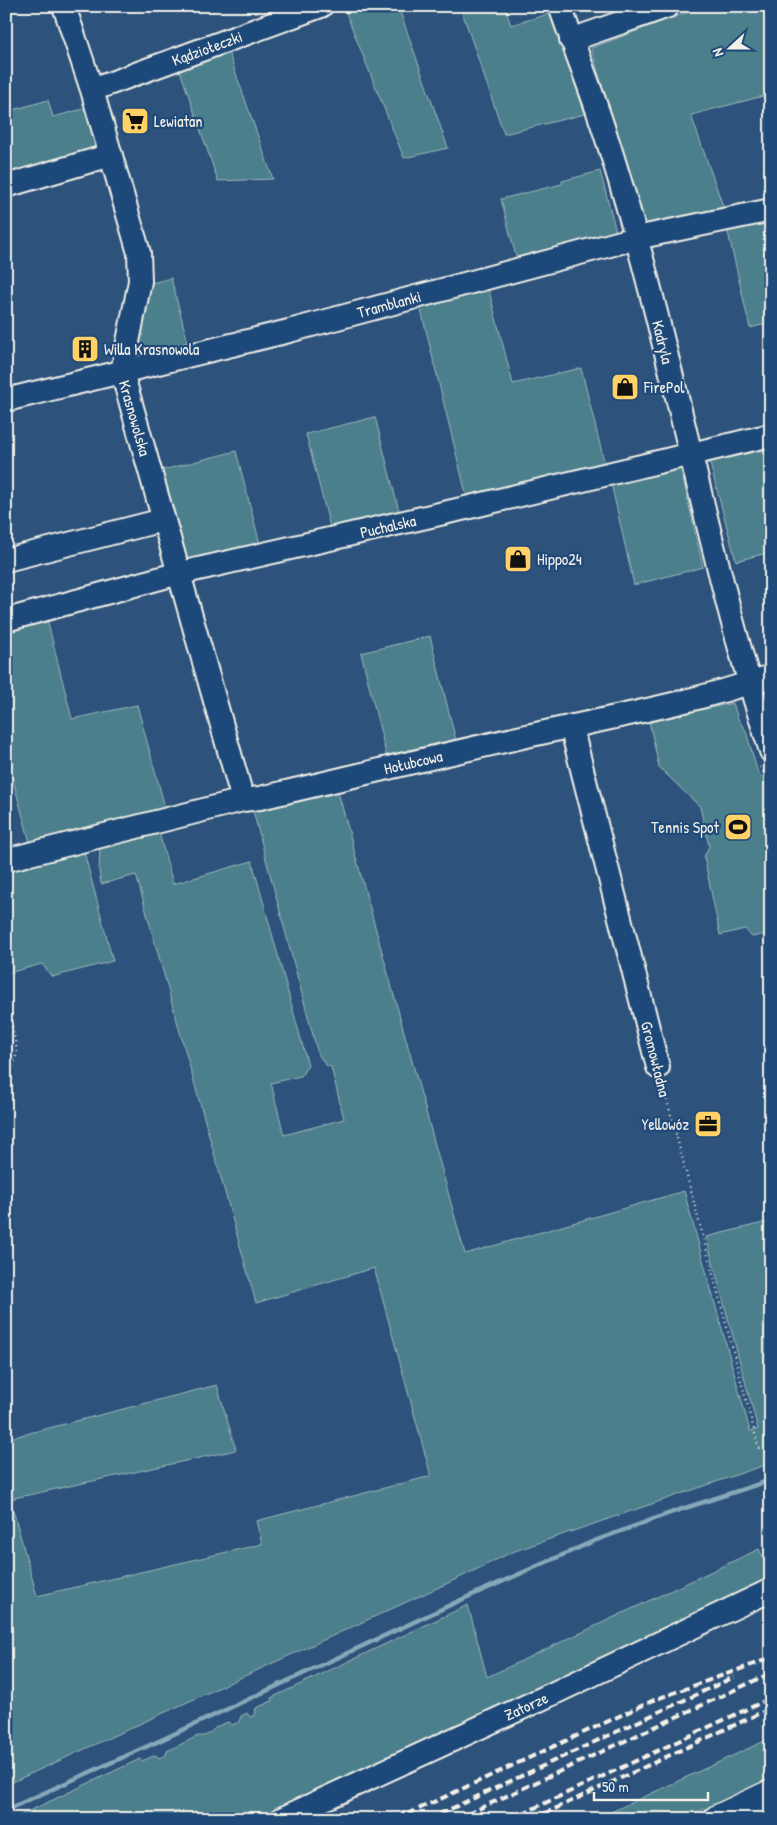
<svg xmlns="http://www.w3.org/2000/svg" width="777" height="1825" font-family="'Patrick Hand',sans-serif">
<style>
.green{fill:#4b7f8c;stroke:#a0b8ba}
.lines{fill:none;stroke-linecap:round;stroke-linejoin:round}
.stream{stroke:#87a8b9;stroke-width:4.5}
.minor-casing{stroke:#f4f1e8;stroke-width:26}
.highway-casing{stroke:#f4f1e8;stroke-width:31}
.path{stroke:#f4f1e8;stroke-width:2.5;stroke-dasharray:1 4;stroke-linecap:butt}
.minor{stroke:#1f4a7a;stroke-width:22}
.highway{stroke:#1f4a7a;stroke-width:28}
.rail{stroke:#f4f1e8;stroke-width:4;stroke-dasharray:8 4;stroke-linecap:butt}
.labels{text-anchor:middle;stroke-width:4.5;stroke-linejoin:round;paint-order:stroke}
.street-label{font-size:16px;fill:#f4f1e8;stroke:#1f4a7a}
.poi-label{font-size:16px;fill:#f4f1e8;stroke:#1f4a7a;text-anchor:start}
</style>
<rect width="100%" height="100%" fill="#2d527c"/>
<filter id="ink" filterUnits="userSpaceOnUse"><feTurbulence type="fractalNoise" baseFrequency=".02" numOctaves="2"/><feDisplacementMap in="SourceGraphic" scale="10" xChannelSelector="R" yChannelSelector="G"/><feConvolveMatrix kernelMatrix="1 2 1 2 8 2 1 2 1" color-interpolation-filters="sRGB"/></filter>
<g filter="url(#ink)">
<!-- green -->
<path class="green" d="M350,6H398L448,148L404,158L344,8Z
M460,6H504L511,25L552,13L585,114L504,134Z
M704,6H771V94L691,115L724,209L655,224H648L642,221L591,48Z
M228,51L273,179L218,181L179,68Z
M48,100L53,117L87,108L98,144L95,152L12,175L6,151V112Z
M600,171L617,235L517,260L501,199L562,184V181Z
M771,219V323L750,328L727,228Z
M171,278L188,343L138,357L136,348L148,284Z
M488,287L513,384L581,368L605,465L467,498L420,306Z
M375,417L400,515L331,531L306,434Z
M771,444V552L736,561L709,460Z
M236,451L261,548L185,566L159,471Z
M680,465L703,567L634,585L611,483Z
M47,619L72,719L137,705L166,811L31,846L6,755V630Z
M430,636L457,745L388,762L361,653Z
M733,703L738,719L746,731L757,770L771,793V933L752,937L745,929L720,935L704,857L709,846L700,807L659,767L649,721Z
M337,788L465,1254L684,1191L750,1431L758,1429L706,1237L771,1221V1463L512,1552L459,1578L6,1785V1439L217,1385L236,1450L10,1499L37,1596L262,1544L256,1521L431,1476L374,1268L256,1303L136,875L101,884L99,871L100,844L158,829L173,884L252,861L308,1065L301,1076L271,1083L284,1135L344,1119L331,1067L326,1065L318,1054L252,807Z
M83,848L113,961L52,977L42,964L8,973L6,968V868Z
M759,1549L771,1573L769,1584L263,1819H12L140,1759L142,1761L156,1755L159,1758L166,1755L167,1751L198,1736C206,1737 208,1734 213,1730C216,1726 223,1724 228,1722L232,1725L239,1722L241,1716L247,1713L250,1717L255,1715L256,1708L272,1701L271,1698L468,1605L487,1677Z
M771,1738V1778L683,1819H596Z"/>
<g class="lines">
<!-- stream -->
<path class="stream" d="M6,1810L159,1741L463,1599L594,1541L673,1512L771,1480"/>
<defs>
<path id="minor" d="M64,6L92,90L139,253L140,281L122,372L243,800
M560,6C572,41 585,74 597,109C623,185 644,263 663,341C698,478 726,616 771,751
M571,40L668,6
M92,90L321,6
M6,186L111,155
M6,400L289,331L636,238L771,210
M6,560L163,520
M6,620L172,575L470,507L771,435
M571,726L658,1067
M6,860L243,800L260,798C352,777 444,754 536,734C614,717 695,702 771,676
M281,1819L552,1694L771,1590"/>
<path id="highway" d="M718,1819L771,1794"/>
</defs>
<!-- minor casing -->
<use href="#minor" class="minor-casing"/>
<!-- highway casing -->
<use href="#highway" class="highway-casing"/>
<!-- path -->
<path class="path" d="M760,767L771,785
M6,1072L13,1069L17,1051L12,1026
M663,1085L759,1449"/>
<!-- minor -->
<use href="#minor" class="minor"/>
<!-- highway -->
<use href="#highway" class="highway"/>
<!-- rail -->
<path class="rail" d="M397,1819L654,1700L771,1658
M429,1819L734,1677
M457,1819L771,1673
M511,1819L771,1698
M533,1819L771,1708"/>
</g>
</g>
<!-- icons -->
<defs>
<symbol id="supermarket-square" viewBox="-11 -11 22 22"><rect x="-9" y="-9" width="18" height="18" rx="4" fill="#ffd166" stroke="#1f4a7a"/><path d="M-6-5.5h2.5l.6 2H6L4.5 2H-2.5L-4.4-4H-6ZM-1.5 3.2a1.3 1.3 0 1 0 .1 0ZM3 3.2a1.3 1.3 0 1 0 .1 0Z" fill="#111"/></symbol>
<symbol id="building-square" viewBox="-11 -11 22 22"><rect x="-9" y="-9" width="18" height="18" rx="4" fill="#ffd166" stroke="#1f4a7a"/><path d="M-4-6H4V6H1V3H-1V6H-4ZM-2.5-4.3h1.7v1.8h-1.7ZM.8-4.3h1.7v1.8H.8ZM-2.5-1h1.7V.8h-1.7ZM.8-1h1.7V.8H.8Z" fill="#111"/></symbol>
<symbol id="shop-square" viewBox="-11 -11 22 22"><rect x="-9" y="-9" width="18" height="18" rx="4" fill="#ffd166" stroke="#1f4a7a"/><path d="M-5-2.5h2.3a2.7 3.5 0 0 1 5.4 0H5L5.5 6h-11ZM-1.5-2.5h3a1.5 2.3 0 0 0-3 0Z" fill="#111"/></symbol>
<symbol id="stadium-square" viewBox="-11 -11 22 22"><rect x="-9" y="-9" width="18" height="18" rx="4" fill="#ffd166" stroke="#1f4a7a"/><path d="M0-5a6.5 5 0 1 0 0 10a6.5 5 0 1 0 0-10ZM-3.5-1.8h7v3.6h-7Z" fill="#111"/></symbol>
<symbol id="office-square" viewBox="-11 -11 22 22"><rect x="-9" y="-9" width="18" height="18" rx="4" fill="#ffd166" stroke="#1f4a7a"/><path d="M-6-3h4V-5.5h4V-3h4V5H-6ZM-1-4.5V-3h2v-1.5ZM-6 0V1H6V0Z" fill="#111"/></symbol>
</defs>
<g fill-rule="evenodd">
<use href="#supermarket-square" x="119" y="105" width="32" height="32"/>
<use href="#building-square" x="69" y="333" width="32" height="32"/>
<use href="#shop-square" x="609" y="371" width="32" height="32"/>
<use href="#shop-square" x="502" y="543" width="32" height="32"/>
<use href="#stadium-square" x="722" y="811" width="32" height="32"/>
<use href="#office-square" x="692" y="1108" width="32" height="32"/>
</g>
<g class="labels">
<!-- street labels -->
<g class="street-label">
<text transform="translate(207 48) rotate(-20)" y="6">Kądziołeczki</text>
<text transform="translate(389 304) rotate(-15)" y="6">Tramblanki</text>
<text transform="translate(663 342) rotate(76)" y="6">Kadryla</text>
<text transform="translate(135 418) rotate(74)" y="6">Krasnowolska</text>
<text transform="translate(388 526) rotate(-13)" y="6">Puchalska</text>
<text transform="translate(413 762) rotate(-13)" y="6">Hołubcowa</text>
<text transform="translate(656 1059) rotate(76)" y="6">Gromowładna</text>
<text transform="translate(526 1706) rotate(-25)" y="6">Zatorze</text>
</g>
<!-- poi labels -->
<g class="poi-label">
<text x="154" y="127">Lewiatan</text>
<text x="104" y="355">Willa Krasnowola</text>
<text x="644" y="393">FirePol</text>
<text x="537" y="565">Hippo24</text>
<text x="719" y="833" text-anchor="end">Tennis Spot</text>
<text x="689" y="1130" text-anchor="end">Yellowóz</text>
</g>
</g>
<!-- margin -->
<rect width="777" height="1825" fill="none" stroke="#1f4a7a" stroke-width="25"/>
<rect x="12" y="12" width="752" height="1800" fill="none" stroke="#f4f1e8" stroke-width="2" filter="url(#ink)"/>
<!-- north arrow -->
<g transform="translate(730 48) rotate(249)" stroke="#1f4a7a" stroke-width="4" paint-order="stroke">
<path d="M0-4L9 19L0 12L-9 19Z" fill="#f4f1e8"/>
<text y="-8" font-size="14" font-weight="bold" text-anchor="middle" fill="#f4f1e8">N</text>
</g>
<!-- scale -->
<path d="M594 1792v8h114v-8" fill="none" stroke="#f4f1e8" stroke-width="2.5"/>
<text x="602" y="1792" font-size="15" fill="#f4f1e8" stroke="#1f4a7a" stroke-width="4" paint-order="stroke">50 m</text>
</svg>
